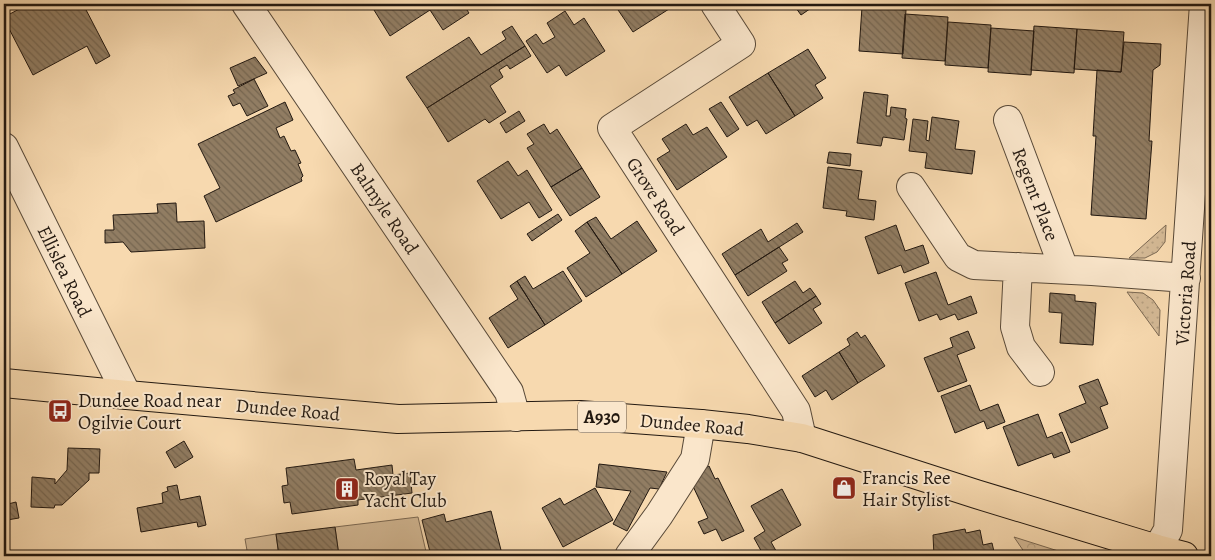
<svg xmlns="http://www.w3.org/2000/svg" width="1215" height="560" font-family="Alegreya,serif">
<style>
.grass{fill:url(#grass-dots);stroke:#7b6852}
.park{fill:url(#park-crowns);stroke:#7b6852}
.garden{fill:#d3b894;stroke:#7b6852}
.building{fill:url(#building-back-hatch);stroke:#231911}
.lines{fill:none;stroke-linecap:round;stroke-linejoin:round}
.minor-casing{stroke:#584938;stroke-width:30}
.major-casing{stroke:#231911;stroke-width:30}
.minor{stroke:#fae6cb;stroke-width:28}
.major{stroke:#f7d9af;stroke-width:28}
.labels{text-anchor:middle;stroke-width:4;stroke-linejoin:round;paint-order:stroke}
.shield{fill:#fae6cb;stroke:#645649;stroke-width:1}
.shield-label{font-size:18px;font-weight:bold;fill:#231911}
.street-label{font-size:19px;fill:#231911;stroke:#fae6cb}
.poi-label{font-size:19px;fill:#231911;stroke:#fae6cb;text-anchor:start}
</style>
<defs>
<pattern id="grass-dots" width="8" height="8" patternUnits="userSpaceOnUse" patternTransform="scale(1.25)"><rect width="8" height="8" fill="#d3b894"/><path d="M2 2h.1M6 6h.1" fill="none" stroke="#b59e7f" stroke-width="1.8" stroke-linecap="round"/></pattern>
<pattern id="park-crowns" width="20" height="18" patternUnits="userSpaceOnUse" patternTransform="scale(1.25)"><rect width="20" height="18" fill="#d3b894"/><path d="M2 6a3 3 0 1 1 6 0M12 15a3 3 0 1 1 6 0" fill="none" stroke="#b59e7f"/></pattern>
<pattern id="building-back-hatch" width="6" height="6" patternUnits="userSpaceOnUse" patternTransform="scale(1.25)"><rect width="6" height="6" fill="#917d63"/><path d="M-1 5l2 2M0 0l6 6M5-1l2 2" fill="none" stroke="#766650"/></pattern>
</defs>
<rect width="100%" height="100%" fill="#f7d9af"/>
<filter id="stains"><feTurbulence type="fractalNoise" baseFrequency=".004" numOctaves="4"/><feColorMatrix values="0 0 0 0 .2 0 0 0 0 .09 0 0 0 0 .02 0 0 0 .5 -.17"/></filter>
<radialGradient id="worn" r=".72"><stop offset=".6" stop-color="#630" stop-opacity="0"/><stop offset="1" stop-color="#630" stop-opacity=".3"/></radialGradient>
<!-- grass -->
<path class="grass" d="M1166,225L1165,242L1157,252L1145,258H1129Z
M1127,292L1143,293L1153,300L1160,310L1159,336Z"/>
<!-- park -->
<path class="park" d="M1014,537L1074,556H1027Z"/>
<!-- garden -->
<path class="garden" d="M418,517L427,556H339L335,527Z
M276,534L279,556H248L245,539Z"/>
<!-- building -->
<path class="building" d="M29,4H83L110,56L96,64L87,46L33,75L4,19V17Z
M383,4H463L469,13L443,30L430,10L390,36L374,10Z
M614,4H665L669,9L633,32Z
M793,4H817L801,15Z
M862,7L906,10L903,54L859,51Z
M565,11L574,25L584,18L605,51L566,76L559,65L547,73L526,41L536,34L543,44L555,37L547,23Z
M905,14L948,17L945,61L902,58Z
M948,22L991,25L988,68L945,65Z
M512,26L525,46L427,108L406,77L469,37L481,55L506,39L502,32Z
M1034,26L1077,29L1074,73L1031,70Z
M991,28L1034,31L1031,75L988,72Z
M1077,29L1124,32L1121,72L1074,69Z
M1124,42L1161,44L1160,65L1153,70L1149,141H1152L1146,219L1091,215L1096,136H1093L1097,70L1121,72Z
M525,46L531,56L510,69L507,65L499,70L503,77L490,86L506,112L489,123L485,119L448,142L427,108Z
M808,49L826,78L815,85L823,98L795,116L768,73Z
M255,57L267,73L238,86L230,68Z
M768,73L795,116L766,134L757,120L747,126L729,97Z
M254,79L268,106L247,116L240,103L233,106L228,96L235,93L233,90Z
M864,92L888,95L886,116H890L891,107L906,109L905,118L907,119L904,140L883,137L881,146L857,143Z
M285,102L293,120L276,128L280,138L284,136L291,151L295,150L301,163L298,164L303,176L301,178L302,181L216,222L204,196L220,188L198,144Z
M721,102L739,129L727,137L709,109Z
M519,111L525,121L506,133L500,123Z
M932,117L959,121L955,149L975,151L972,174L925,168L927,153L909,151L913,119L928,121L926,140L929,141Z
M544,124L550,134L557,129L582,168L551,187L527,148L534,144L527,134Z
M686,124L693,135L707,127L727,157L677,190L657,159L670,151L662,139Z
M829,152L851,154L850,166L827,163Z
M508,161L518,176L527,170L552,210L539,218L529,202L501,219L477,181Z
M828,167L862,171L858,199L876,201L874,220L846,216L847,211L823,208Z
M582,168L600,197L570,216L551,187Z
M176,203L177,222L204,221L205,248L131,252L123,242L105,243V230H114L113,215L158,213L157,204Z
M558,214L562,220L532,241L527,234Z
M596,217L611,239L637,221L657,251L622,274L587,222Z
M587,222L622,274L586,297L567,268L590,253L575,231Z
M797,223L803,232L735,275L722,254L761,229L768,242Z
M896,225L905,251L923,245L929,263L904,273L901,265L878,274L865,237Z
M779,247L788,260L782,263L787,271L748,296L735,275Z
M563,271L582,301L545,325L517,281L525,276L533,289Z
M936,272L948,305L971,296L977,313L958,320L955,314L940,320L937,314L919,321L905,283Z
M517,281L545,325L508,348L489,318L518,299L510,286Z
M795,281L803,293L810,288L816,296L775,323L762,302Z
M1050,293L1075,295V301L1096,303L1093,345L1060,343L1062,313L1049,312Z
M816,296L821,304L813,309L822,323L789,344L775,323Z
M968,331L975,348L957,355L967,381L938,392L924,358L953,347L950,338Z
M857,332L861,338L865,335L885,366L858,383L839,352L850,345L847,339Z
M839,352L858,383L832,400L826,390L815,397L802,376Z
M1098,379L1108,404L1100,407L1108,428L1071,443L1059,414L1086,403L1079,386Z
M970,385L980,411L998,404L1005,422L987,429L984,421L955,433L941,396Z
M1038,414L1047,438L1062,432L1070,452L1054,458L1052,453L1018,466L1003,427Z
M184,441L193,457L175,468L166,452Z
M68,448L100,449L99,473H89V480L62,505H55L54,508L31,507L32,477L55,479V484L67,470Z
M354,459L356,470L392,465L393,475L410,473L412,493L358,500V505L292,514L290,502L284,503L282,486L288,485L286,468Z
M599,464L667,472L659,489L650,488L627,531L613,524L631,491L596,487Z
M709,466L715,479L718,478L744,531L722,541L716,529L704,534L698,522L708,518L691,482L694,473Z
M177,485L180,500L200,496L206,525L198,527L197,522L141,532L137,508L163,503L162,493L168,491L167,487Z
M595,488L613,520L563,547L542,508L560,498L564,505Z
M782,489L801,525L771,542L779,556H764L754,538L765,531L751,506Z
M16,502L19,518L7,520L4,505Z
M491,511L502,554L495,556H431L422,520L444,514L446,522Z
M335,527L339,556H279L276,534Z
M965,529L966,533L980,530L983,545L992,543L995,556H934L933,535Z"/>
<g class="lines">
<defs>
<path id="minor" d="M246,4L509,392L516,417
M715,4L741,44L612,128L796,411L802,438
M1008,120L1064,269
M4,147L127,395
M911,187L958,257L974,265L1092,271L1186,278
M1018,267L1015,327L1021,347L1040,372
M629,556L659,515L695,459L701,424
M1153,556L1168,530L1204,4"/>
<path id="major" d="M4,383L127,395L398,419L580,415L701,424L748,429L802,438L976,494L1157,549L1184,556"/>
</defs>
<!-- minor casing -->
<use href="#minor" class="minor-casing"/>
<!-- major casing -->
<use href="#major" class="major-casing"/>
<!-- minor -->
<use href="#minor" class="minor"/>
<!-- major -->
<use href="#major" class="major"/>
</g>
<!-- icons -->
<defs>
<symbol id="bus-square" viewBox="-11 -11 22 22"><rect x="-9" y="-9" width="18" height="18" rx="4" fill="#8f2418" stroke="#fae6cb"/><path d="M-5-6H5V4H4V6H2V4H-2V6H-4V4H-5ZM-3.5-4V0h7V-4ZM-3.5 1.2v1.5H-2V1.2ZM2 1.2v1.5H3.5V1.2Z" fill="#fff"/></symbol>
<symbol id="shop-square" viewBox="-11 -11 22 22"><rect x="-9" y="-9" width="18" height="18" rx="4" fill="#8f2418" stroke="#fae6cb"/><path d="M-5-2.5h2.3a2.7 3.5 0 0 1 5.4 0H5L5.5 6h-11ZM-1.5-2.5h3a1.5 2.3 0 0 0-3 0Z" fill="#fff"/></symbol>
<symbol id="building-square" viewBox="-11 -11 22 22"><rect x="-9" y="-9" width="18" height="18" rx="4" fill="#8f2418" stroke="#fae6cb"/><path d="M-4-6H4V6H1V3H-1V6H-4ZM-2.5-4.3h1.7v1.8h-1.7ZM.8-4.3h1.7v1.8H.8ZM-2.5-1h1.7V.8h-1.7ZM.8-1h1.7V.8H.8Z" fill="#fff"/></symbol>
</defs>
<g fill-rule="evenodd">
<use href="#bus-square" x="46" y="397" width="28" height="28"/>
<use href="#shop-square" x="830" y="474" width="28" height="28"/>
<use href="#building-square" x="333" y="475" width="28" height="28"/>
</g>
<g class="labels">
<!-- shield labels -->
<rect class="shield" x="578" y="401.5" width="48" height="31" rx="4"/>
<g class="shield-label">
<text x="602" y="423">A930</text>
</g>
<!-- street labels -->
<g class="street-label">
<text transform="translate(1036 194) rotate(69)" y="7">Regent Place</text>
<text transform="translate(656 196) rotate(57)" y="7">Grove Road</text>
<text transform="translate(385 208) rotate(56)" y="7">Balmyle Road</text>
<text transform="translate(65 271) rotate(64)" y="7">Ellislea Road</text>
<text transform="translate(1185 293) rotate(-86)" y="7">Victoria Road</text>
<text transform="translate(288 409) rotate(5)" y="7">Dundee Road</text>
<text transform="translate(692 424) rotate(5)" y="7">Dundee Road</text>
</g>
<!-- poi labels -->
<g class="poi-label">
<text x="78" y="407">Dundee Road near<tspan x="78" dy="22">Ogilvie Court</tspan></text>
<text x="862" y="484">Francis Ree<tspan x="862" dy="22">Hair Stylist</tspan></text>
<text x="364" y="485">Royal Tay<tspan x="364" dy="22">Yacht Club</tspan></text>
</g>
</g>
<!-- margin -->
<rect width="1215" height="560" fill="none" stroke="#f7d9af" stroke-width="20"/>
<rect x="5" y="5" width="1205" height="550" fill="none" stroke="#231911" stroke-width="2.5"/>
<rect x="10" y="10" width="1195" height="540" fill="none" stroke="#231911"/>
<rect width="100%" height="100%" filter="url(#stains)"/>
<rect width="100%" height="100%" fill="url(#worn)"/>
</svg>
